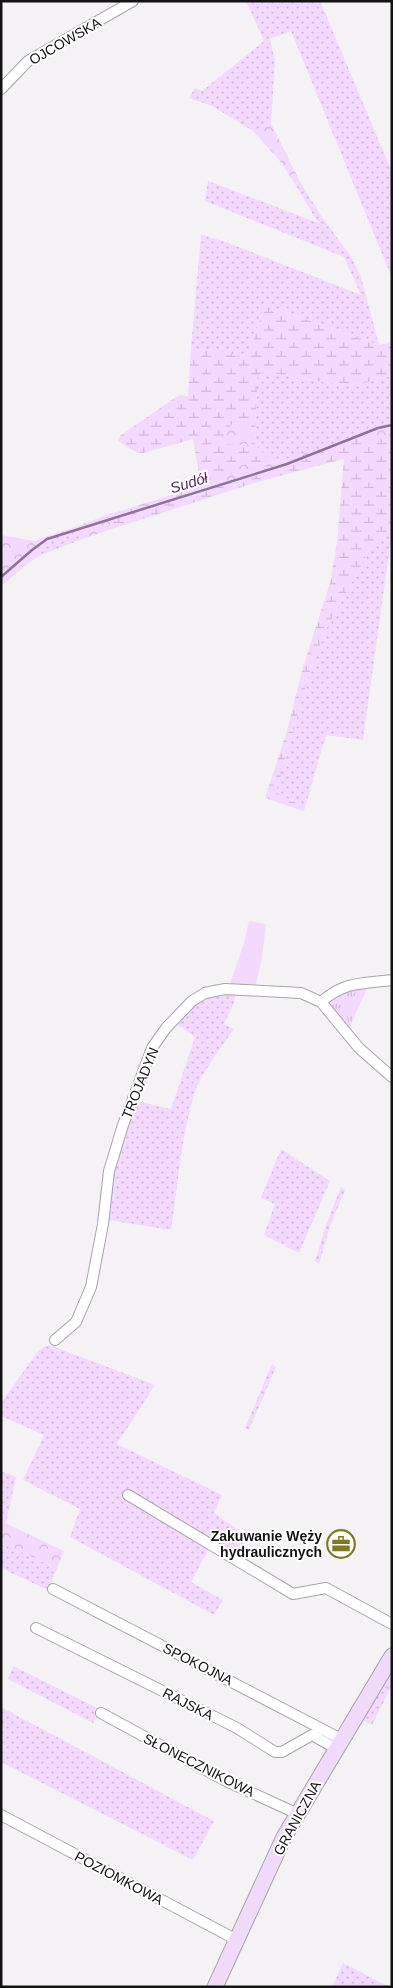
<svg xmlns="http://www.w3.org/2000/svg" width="393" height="1988" font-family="Arial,sans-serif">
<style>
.grass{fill:url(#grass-dots)}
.forest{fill:url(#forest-crowns)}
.wetland{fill:url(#wetland-marsh);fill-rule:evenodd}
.park{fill:url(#park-tufts)}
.pitch{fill:#f3d9fe}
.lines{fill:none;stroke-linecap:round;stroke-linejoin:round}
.stream{stroke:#8f729a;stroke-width:2.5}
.street-casing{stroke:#a6a4a7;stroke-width:12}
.secondary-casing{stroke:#a6a4a7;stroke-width:17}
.street{stroke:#fff;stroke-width:10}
.secondary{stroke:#f0daf9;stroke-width:15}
.labels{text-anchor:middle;stroke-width:4;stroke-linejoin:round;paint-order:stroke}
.street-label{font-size:14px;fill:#131314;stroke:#fff}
.poi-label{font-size:14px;font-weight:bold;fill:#131314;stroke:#fff;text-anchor:end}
.water-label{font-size:15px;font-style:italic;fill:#562468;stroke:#fff}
</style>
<defs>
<pattern id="grass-dots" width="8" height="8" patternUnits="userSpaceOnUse" patternTransform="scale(1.25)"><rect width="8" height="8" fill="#f3d9fe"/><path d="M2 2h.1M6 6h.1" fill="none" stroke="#cfb9d9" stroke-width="1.8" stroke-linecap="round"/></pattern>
<pattern id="forest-crowns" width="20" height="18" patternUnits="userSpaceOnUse" patternTransform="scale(1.25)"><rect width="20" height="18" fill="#f3d9fe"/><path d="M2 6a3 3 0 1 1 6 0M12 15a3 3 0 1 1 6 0" fill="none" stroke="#cfb9d9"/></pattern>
<pattern id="wetland-marsh" width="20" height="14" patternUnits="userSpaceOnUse" patternTransform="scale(1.25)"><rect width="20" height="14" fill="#f3d9fe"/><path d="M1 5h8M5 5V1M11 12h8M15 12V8" fill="none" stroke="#cfb9d9"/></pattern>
<pattern id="park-tufts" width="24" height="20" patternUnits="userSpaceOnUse" patternTransform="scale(1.25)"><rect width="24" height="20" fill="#f3d9fe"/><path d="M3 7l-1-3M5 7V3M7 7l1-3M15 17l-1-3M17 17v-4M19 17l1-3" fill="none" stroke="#cfb9d9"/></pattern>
</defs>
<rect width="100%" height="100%" fill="#f4f2f5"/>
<!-- grass -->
<path class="grass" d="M246,1H320L392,172V278L291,31L270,39L275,62L271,123L253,131L212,106L189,98L195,88L202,91L264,41Z
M208,181L318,223L295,184L300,182L322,217L350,255L361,277L379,345L265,305L249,352L239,358L229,353L191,348L201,235L226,242L361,295L344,257L205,201Z
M263,372L344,385L364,383L392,376V423L359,431L336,445L274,462L255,446L257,378Z
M75,527L80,540L41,555L34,541Z
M392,532L363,740L326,735L304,811L300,810L296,803L276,792L310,671L326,629L373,544Z
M225,993H236L234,1003L224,1024L234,1029C221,1048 206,1066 197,1087C182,1127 178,1186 171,1230L107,1220L113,1174L136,1101L171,1109L195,1037L176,1024C194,1006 200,999 225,993Z
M281,1149L330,1181L299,1253L264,1235L275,1204L261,1198Z
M341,1187L345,1190L330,1226L319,1264L315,1261L326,1225Z
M46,1346H52L155,1385L117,1444L222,1495L214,1513L247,1536L233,1562L209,1548L191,1582L223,1600L214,1615L70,1537L80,1509L23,1480L44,1435L1,1416V1403L39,1350Z
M272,1364L276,1367L249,1430L245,1428Z
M1,1471L16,1477L6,1523L1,1521Z
M1,1543L57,1568L48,1590L1,1568Z
M13,1666L101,1710L93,1723L8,1679Z
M391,1673L392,1685L372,1725L361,1719Z
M1,1707L214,1821L193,1860L1,1762Z
M343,1963L389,1987H332Z"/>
<!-- forest -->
<path class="forest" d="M271,123L300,182L295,184L280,161L253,131Z
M233,423L249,425L248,446L222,443L224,432Z
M389,423V435L363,443L359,431Z
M308,452L309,458L267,472L265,465Z
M246,464L259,466L261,474L215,488L213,481L237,472V466Z
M107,515L112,529L80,540L75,527Z
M1,535L34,541L41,555L30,562L1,586Z
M1,1521L64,1551L57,1568L1,1543Z"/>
<!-- wetland -->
<path class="wetland" d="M265,305L379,345L392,342V376L364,383L344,385L263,372L257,378L255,445L274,462L265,465L267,472L309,458L308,452L336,445L359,431L363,442L389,435V423H392V532L373,544L326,629L310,671L276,792L296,803L300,810L265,798L287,731L303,667L330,583L337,542L344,459L261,481L112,529L107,515L201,486L193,439L143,453L136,452L118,441L120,436L179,395L188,396L191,348L229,353L239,358L249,352ZM233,423L249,425L248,446L222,443L225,432ZM246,464L259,466L261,474L215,488L213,481L237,472V466Z"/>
<!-- park -->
<path class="park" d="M356,987L367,988L349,1029L330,1007L329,1001L337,994Z"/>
<!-- pitch -->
<path class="pitch" d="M249,921L266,924L262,958L256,984H230L244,943Z"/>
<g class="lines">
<!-- stream -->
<path class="stream" d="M1,577L32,550L47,539L287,464L378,428L392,425"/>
<defs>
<path id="street" d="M1,89L28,61L133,1
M321,1002C345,981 362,984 392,980
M55,1340L76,1322L91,1287L103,1224L109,1171L123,1125L152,1048L166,1028L192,1001L205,993L225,989L301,993L321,1002L359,1048L392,1077
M128,1495L293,1594L326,1588L392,1624
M53,1589L343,1740
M36,1628L237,1728L275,1752H282L312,1735L337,1749
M101,1713L226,1781L298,1814
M1,1815L237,1940"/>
<path id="secondary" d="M215,1987L284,1837L392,1656"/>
</defs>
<!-- street casing -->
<use href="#street" class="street-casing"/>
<!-- secondary casing -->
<use href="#secondary" class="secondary-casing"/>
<!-- street -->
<use href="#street" class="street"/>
<!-- secondary -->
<use href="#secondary" class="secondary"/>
</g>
<!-- icons -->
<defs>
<symbol id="office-ring" viewBox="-11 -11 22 22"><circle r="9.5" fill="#fff" stroke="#7f7a20" stroke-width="1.5"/><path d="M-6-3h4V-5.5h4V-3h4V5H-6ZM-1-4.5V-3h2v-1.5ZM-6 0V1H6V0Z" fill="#7f7a20"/></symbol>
</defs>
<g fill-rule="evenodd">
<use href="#office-ring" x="325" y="1528" width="32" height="32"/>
</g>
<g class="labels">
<!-- street labels -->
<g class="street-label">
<text transform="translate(65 41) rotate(-30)" y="5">OJCOWSKA</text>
<text transform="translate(140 1083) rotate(-68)" y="5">TROJADYN</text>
<text transform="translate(198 1664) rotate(27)" y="5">SPOKOJNA</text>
<text transform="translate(188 1704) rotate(27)" y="5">RAJSKA</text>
<text transform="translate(199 1765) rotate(27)" y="5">SŁONECZNIKOWA</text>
<text transform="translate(297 1818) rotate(-61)" y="5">GRANICZNA</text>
<text transform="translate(119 1878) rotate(28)" y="5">POZIOMKOWA</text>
</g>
<!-- poi labels -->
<g class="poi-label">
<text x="322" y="1541">Zakuwanie Węży<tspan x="322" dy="16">hydraulicznych</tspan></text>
</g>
<!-- water labels -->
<g class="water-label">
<text transform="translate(189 483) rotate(-17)" y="5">Sudół</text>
</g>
</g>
<!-- border -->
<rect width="393" height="1988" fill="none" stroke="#131314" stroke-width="5"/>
</svg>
